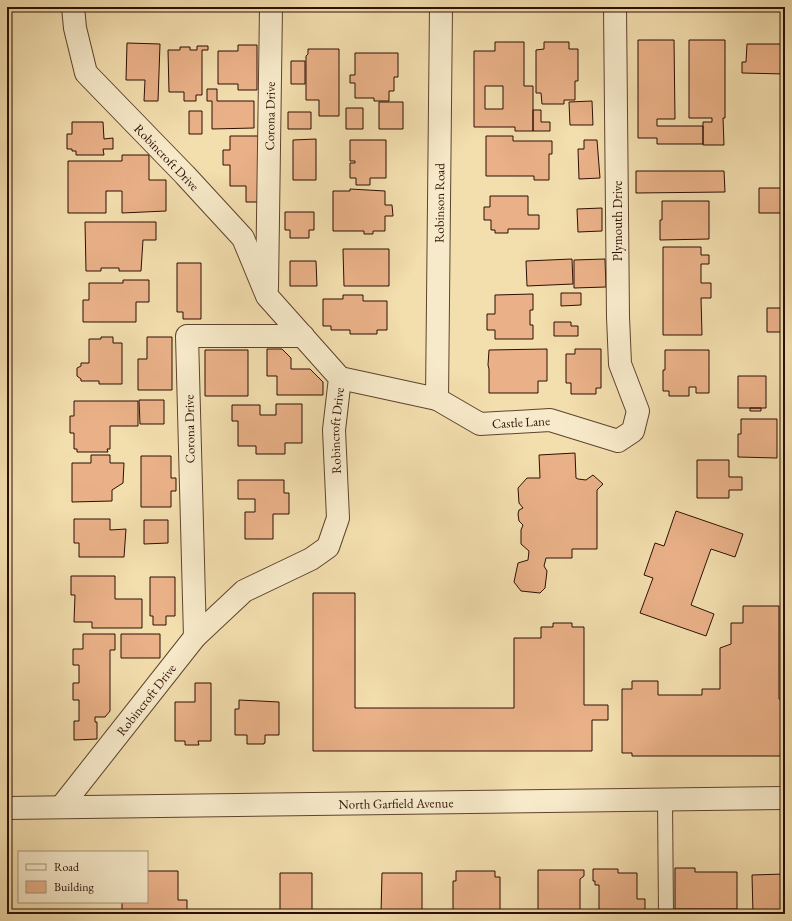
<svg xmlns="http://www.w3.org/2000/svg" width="792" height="921" font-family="'EB Garamond',serif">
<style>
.building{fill:#eab188;stroke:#2d0f04;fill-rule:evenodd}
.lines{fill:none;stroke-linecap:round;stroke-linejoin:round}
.lane-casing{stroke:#5e432e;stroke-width:16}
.street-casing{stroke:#5e432e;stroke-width:24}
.lane{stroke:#f7eaca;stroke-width:14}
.street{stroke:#f7eaca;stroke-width:22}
.labels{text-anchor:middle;stroke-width:4;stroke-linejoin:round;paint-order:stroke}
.street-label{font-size:13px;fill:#2d0f04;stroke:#f7eaca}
</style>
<rect width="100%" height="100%" fill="#f3deae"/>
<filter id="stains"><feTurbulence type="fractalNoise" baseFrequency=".005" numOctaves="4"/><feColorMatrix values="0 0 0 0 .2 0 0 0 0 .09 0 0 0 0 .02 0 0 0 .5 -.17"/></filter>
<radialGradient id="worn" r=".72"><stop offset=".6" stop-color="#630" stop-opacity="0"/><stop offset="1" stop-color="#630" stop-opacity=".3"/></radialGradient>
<!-- building -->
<path class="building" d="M638,40H674L675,119H657V126H703V144H657V138H638Z
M689,40H725V118H723L724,145H703V122H712V118H689Z
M495,42H524V86H533V131H515V127H474V51H495ZM485,86H503V109H485Z
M544,42H569V49H578V81H575V100H564V104H542L541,93H536V50L544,49Z
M127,43L160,44L158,101H144L145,80H126Z
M747,44H785V74L742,73V62H746Z
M238,45H257V90H238V84H218V51H238Z
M197,46H208V50H202V95H196V101H184V92H169L168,50H180V47H190V50H197Z
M308,49H339V116H319V100H306V56L308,54Z
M355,53H398V77H394V91H389V101H374V98H355V83H350V75H355Z
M291,61H305V84H291Z
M207,89H217V101H254V128L212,129V101H207Z
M592,101L593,125H570L569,102Z
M379,102H403V129H379Z
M346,108H363V129H346Z
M533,110H541V122H550V131H533Z
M189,111H202V134H189Z
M288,112H311V129H288Z
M72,122H103L104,139L113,138V149H103L104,155H76V151H72V149H67V134H72Z
M230,136H265V202H246V186H230V165H223V150H230Z
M486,136H513V141H552V154H549V180H534V176H486Z
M316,139V180H293V140Z
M350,140H386V178H370V185H356V178H350V163H355V161H350Z
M584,140H597L600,178L579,179L578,149H584Z
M122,155H149V180H166V211L122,213V191H106V213H68V161H122Z
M636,171H724L725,192L636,193Z
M759,188H785V213H759Z
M350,189L385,191V205H392L393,216H385V231H373V234H364V231H333V191H350Z
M490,196H528V215H539V229H508V233H495V230H491V220H484V207H490Z
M662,201H709V239L660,240V220H662Z
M602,208V231L578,232L577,209Z
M285,212H314V230H309V238H290V230H285Z
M85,222H156V240H143L141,271H119V268H101V271H86Z
M663,247H701V255H709V264H701V283H711V298H701L702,335H663Z
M343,249H389V286H344Z
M572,259L573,284L527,286L526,261Z
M605,259L606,287L574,288V260Z
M290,261H316L317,286H290Z
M177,263H201V319H183V312H177Z
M123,280H149V302H136V322H83V300H89V283H123Z
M561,293H581V305L561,306Z
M533,294V310H530V325H533V339H495V330H487V314H495V295Z
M343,295H363V301H387V330H377V334H350V330H331V326H323V299H343Z
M767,308H785V332H767Z
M554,322H571V326H578V336H554Z
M101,337H113V343H122V384H99V381H81V379L77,376V368L81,366V363H89V339H101Z
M147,337H172V390H138V359H147Z
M267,349H282L291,358V369H310L323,382V395H277V376H267Z
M547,349V381H538V393H489V369L488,365L489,350Z
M575,349H601V388H596V394H571V383H566V354H575Z
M205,350H248V396H205Z
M665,350H709V393H696V387H689V396H669V391H663V370H665Z
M738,376H766V408H738Z
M139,400H164V424H140Z
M74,401H138V426H110V449H107L108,452H77V449H74V433H70V416H74Z
M276,404H302V443H285V454H256V446H238V421H232V405H260V415H276Z
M750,408H761V411H750Z
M741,419H777V458L738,457V434H741Z
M575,453L576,478L578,479L586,480L593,475L603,484L597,490V549H572V558H546L544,566L547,571L545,588L540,593L521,591L514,582L518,563L528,560L529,551L521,544V530L523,525L519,521L518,514L519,510L523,508L519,503L518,488L527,478H540L539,455Z
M91,455H110V463H124L123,483L112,490V501L72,502V463H91Z
M141,456H171V478H176V491H171V507H141Z
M697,460H729V477H742V490H729V498H697Z
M238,480H284V493H289V514H273V539H245V512H255V499H238Z
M676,511L743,534L735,557L711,549L691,605L714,614L706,636L640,613L653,578L644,575L655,543L664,546Z
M74,519H110V530L126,529L124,557H79V543H74Z
M144,520H168V543L144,544Z
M71,576H115V599H142V628H92V622H74L75,595H71Z
M150,577H175V616H166V625H153V616H150Z
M313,593H355V708H514V638H541V627H553V623H572V627H584V705H608V720H592V751H313Z
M743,606H779V699H785V756H632V753H622V689H632V681H658V695H702V689H720V648L731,644V623H743Z
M83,634H115V650H110V711L105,717H95V722H97V739L74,740V721H79V700H73V683H79V665H73V649H83Z
M121,634H160V658H121Z
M195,683H211V741H198L199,745H185V741H175V702H195Z
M239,700L279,702V735H265V743H264V744H247V735H235V709H239Z
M675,868H695V872H737V909H675Z
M593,869H618V873H637V899H645V914H599V885H595V881H593Z
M538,870H584V876L580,879V912H577V914H538Z
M147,871H178V900H187V911H184V914H122V902H147Z
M456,871H495V877H500V914H453V881H456Z
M280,873H312V911H328V914H280Z
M382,873H422V914H381Z
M785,874V914H753L752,875Z
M208,910H236V914H194V911H208Z"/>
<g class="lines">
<defs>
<path id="lane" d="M665,800L666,914"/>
<g id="street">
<path id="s1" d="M267,288L271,7"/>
<path id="s2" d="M340,378L437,399L480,424L550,420L618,441L633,431L638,411L620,364L618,317L615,7"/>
<path id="s3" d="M437,399L441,7"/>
<path d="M195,637L187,336H303"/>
<path id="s4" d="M61,807L195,637L244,591L311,559L328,547L338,518L334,430L340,378L267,296L243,238L185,175L86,73L75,28L73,7"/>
<path id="s5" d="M7,808L785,798"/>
</g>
</defs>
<!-- lane casing -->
<use href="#lane" class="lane-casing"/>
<!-- street casing -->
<use href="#street" class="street-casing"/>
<!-- lane -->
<use href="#lane" class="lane"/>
<!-- street -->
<use href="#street" class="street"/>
</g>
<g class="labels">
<!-- street labels -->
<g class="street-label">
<text dy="5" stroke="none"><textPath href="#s1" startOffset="172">Corona Drive</textPath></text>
<text transform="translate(167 157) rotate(46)" y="5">Robincroft Drive</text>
<text dy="5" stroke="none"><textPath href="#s3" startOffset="196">Robinson Road</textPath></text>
<text transform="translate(617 221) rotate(-90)" y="5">Plymouth Drive</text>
<text dy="5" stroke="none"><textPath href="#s2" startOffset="190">Castle Lane</textPath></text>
<text transform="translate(189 429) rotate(-91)" y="5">Corona Drive</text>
<text dy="5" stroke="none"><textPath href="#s4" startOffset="497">Robincroft Drive</textPath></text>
<text dy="5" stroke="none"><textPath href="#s4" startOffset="137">Robincroft Drive</textPath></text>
<text dy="5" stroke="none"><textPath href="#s5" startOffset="389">North Garfield Avenue</textPath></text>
</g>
</g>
<!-- margin -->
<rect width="792" height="921" fill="none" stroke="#f3deae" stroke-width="24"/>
<rect x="8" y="8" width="776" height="905" fill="none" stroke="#2d0f04" stroke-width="2"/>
<rect x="12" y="12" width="768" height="897" fill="none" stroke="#2d0f04"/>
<!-- legend -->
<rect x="18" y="851" width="130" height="52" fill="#f7eaca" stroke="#a6927b"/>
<rect x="26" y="864" width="20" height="6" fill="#f7eaca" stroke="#a6927b"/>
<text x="54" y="871" font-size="12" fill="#2d0f04">Road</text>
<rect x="26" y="881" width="20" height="12" fill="#eab188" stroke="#a6927b"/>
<text x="54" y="891" font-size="12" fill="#2d0f04">Building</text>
<rect width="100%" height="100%" filter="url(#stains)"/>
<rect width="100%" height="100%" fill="url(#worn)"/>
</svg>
